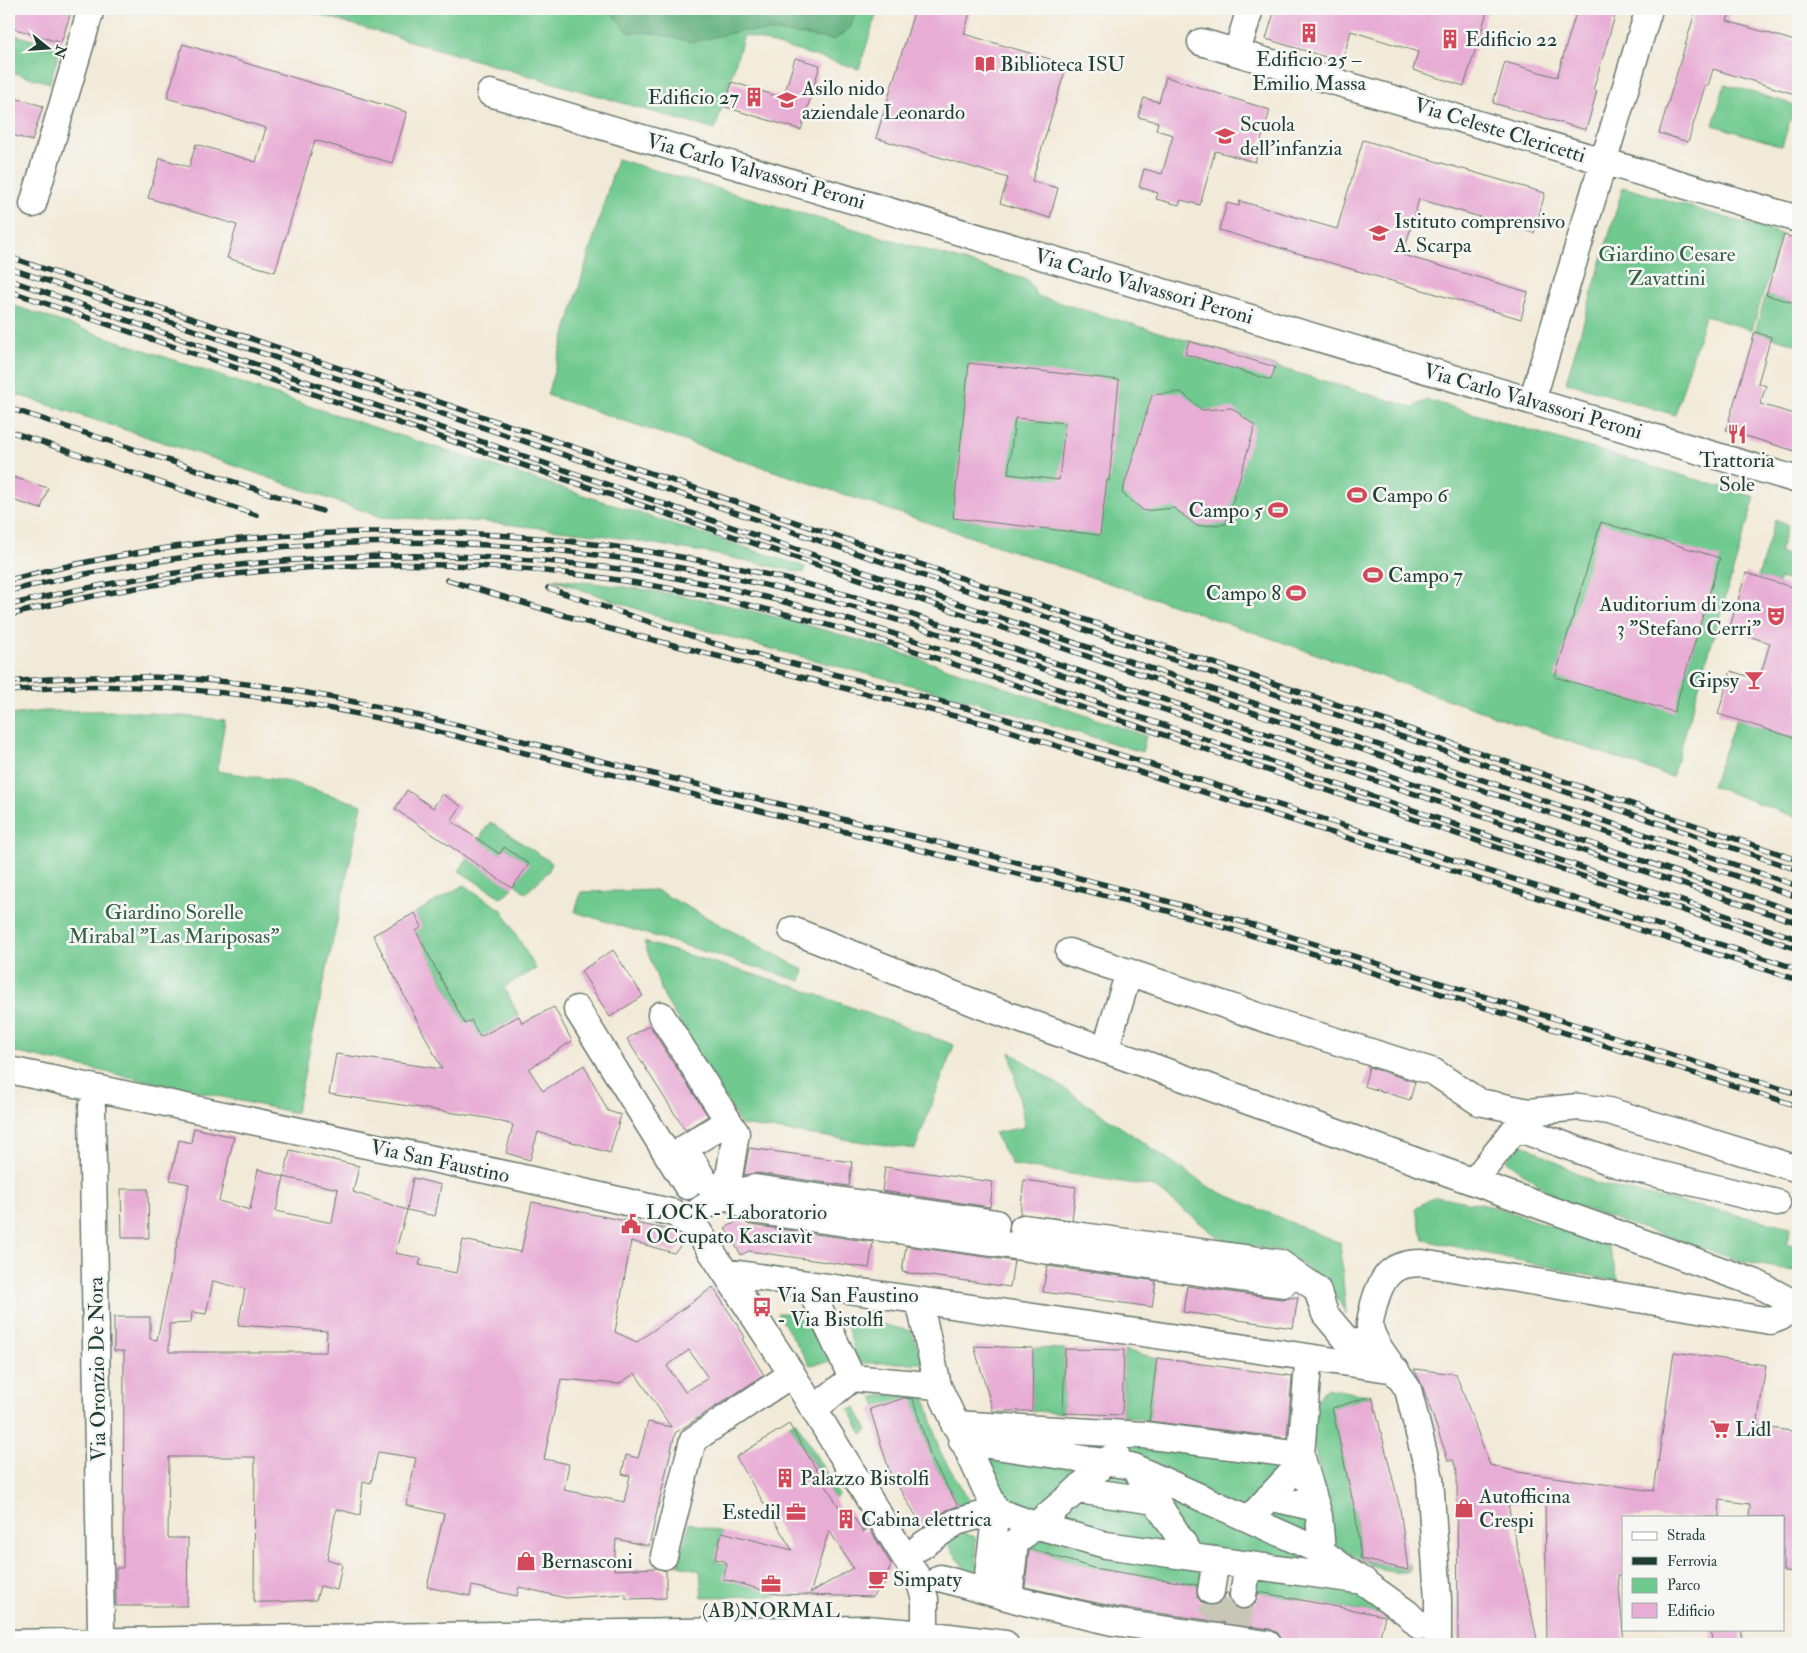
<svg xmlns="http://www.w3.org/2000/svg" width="1807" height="1653" font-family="'IM FELL Double Pica',serif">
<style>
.green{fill:#70c98f;stroke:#488362}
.forest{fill:#5cad7a;stroke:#3e7557}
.building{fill:#e8add5;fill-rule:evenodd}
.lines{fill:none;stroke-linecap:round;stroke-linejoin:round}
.minor-tunnel{stroke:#c8c7b7;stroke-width:26;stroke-dasharray:26 13;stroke-linecap:butt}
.minor-casing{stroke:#697a6d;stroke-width:29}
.minor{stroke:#fff;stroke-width:26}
.rail-casing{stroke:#1f3d34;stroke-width:5.5}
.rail{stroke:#f6f6f2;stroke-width:4;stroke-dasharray:11;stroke-linecap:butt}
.labels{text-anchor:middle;stroke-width:5;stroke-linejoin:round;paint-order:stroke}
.poi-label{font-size:21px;fill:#1f3d34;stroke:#f6f6f2;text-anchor:start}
.street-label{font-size:21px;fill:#1f3d34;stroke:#f6f6f2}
.park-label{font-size:21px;fill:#33604b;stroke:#f6f6f2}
</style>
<rect width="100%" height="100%" fill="#f6f6f2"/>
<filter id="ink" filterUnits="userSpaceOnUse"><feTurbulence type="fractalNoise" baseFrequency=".02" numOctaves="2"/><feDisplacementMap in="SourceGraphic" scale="10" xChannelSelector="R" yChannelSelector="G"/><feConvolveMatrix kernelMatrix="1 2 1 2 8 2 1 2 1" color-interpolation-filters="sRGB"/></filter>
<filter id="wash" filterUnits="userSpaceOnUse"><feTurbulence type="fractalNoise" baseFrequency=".0096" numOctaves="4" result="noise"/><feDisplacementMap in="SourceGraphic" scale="20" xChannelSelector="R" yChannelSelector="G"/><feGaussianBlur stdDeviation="1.12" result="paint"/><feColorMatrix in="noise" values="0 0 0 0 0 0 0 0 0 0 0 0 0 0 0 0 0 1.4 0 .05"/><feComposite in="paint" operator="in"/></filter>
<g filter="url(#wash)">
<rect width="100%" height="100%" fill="#f2ead8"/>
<!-- green -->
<path class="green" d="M300,9H878L859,69L744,35L715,130Z
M9,33L60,48L50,83L11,72L18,49L9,46Z
M1725,84L1795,105L1782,146L1713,125Z
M617,159L1028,280L1037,296L1412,407L1428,400L1755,497L1672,777L1189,610L547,395Z
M1623,187L1781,234L1752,330L1705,316L1675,415L1566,382Z
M1766,295L1798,304V345L1755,332Z
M9,304L312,407L805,567L804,573L714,554L595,534L486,522L381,517L227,463L9,392Z
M1775,520L1788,525L1779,553L1798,558V583L1780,578L1778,583L1758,577Z
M551,579C598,583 646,589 693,598C848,629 998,686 1146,736L1142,752L976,702L764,647L660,617Z
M44,711H129L225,720L217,771L290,782L362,805L296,1113L9,1051V715Z
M1736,719L1798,739V818L1712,786Z
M490,822L552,863L548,872L526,893L515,884L528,864L504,847L500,854L512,888L502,898L459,871Z
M464,885L502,910L536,969L504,987L519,1016L480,1038L471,1021L465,1024L416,931L422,927L415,913Z
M656,890L804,970L801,981L575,912L581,892Z
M644,942L796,987L954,1045L915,1149L741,1125L664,997Z
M1010,1052L1212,1189L1340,1243L1346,1314L1329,1283L1283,1251L1224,1242L1155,1187L1012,1165L994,1133L1025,1127Z
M1521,1143L1597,1184L1791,1227L1786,1244L1798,1248V1272L1740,1261L1560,1201L1506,1160Z
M1436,1196L1496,1207L1608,1246L1619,1282L1424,1240L1415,1208Z
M777,1313H806L833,1361L810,1365Z
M844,1316L911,1331L924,1363H858Z
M1033,1348L1065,1349L1063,1413L1032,1411Z
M1124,1350L1157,1358L1149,1421L1122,1415Z
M923,1388L940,1452L972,1505L962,1512L931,1458L912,1396L877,1407L873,1397Z
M1326,1388L1372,1396L1332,1408L1355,1511L1361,1559L1407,1570V1564H1410V1571C1377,1578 1363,1556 1334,1545L1308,1413Z
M855,1407L868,1431L862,1434L849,1409Z
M796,1421L839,1495L835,1499L789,1424Z
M1144,1435L1301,1455L1323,1576L996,1511L962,1441Z
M689,1523L722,1532L715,1561L727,1564L777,1593V1596L702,1597L700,1571L679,1565Z
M957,1531L975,1537L978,1576L968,1574L946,1541Z
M1036,1537L1206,1564L1207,1587L1093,1568L1018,1544Z
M1252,1578L1369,1593L1380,1604L1385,1615L1252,1591Z"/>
<!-- forest -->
<path class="forest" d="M609,9H856L851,27L834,40L782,32L740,31L692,42L652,33L628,32Z"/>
<g id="blocks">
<!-- building -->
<path class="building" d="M9,9H72L61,43L9,27Z
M915,9H971L964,34L1067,64L1032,181L1058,188L1050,218L1000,203L1008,178L876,138Z
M1275,9H1488L1464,86L1413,70L1418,52L1351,31L1342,62L1266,39Z
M1577,9H1617L1593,90L1597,91L1586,130L1493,103L1505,62L1557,77Z
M1696,9H1731L1727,21L1798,42V95L1713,69L1708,86H1705L1688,142L1659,133Z
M183,44L407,112L392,163L315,140L275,272L227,258L237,225L148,198L160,158L189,167L196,144L256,162L266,128L167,98Z
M795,58L820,65L801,130L725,107L732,82L783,98Z
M1166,77L1270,110L1255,162L1215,151L1200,205L1181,200L1179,205L1156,199L1158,193L1139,187L1144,169L1162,174L1173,135L1156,130L1158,122L1138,117L1144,98L1159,102Z
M11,97L43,106L32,141L9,134V106Z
M1363,140L1545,193L1534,233L1419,199L1403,255L1528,292L1521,319L1219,230L1227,203L1239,206L1240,201L1337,229Z
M1784,235L1798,239V304L1766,295Z
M1755,332L1771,337L1758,383L1766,386L1760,404L1798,415V452L1726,430Z
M1189,341L1275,367L1271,380L1185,354Z
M969,363L1119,380L1109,481L1107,480L1100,535L953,518ZM1015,418L1065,423L1059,480L1008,474Z
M1181,392L1202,410L1232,408L1255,426L1226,524L1197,526L1174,508L1144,511L1122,493L1152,395Z
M9,476L48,488L41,509L9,499Z
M1601,522L1720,558L1674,712L1555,677Z
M1746,573L1798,589V739L1718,714L1731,671L1759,680L1770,643L1729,630Z
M407,790L433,808L442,794L461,806L451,821L500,854L504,847L529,864L512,888L395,809Z
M415,913L422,927L416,931L465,1024L471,1020L480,1037L519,1016L522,1023L554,1007L572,1041L529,1069L543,1091L584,1065L608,1111L621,1115L610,1153L538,1132L530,1160L506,1153L513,1125L487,1118L329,1094L336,1054L442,1069L373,935Z
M613,950L643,996L610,1017L581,971Z
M649,1025L708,1116L685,1130L627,1039Z
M1369,1067L1415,1082L1410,1100L1364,1086Z
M194,1128L234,1137L219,1201L250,1210L258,1169L284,1177L290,1150L359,1166L353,1192L407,1210L395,1253L421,1258L419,1265L456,1273L463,1240L521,1252L532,1202L665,1229L678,1234L685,1241L674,1253L631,1241L615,1332L637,1342L713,1287L745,1337L742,1339L764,1375L675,1433L649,1546L616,1539L614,1570L657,1568L666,1571V1598L626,1599V1594L566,1598L519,1587L517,1596L472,1586L470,1596L427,1587L444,1514L406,1505L416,1458L378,1452L371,1483L363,1481L360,1515L336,1509L327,1559L342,1564L337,1590L320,1586L316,1600L275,1602H254L255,1457H169L168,1538H188L187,1606H116V1568H123L124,1351H114V1317H150V1339L157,1340L189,1184L170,1180L179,1140L191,1143ZM284,1177L338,1189L332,1223L276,1211ZM213,1281L245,1289L238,1325L327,1331L326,1352H169V1324L191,1323L192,1312L206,1314ZM689,1350L708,1378L685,1392L667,1366ZM635,1373L671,1427L648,1422L638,1458L626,1455L622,1474L630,1476L624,1502L564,1490L569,1464L544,1459L561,1379L619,1384Z
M749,1148L852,1162L849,1186L757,1173L744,1175Z
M885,1167L993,1182L990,1207L882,1191Z
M413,1178L441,1185L435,1216L407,1210Z
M1024,1180L1076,1187L1072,1220L1020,1214Z
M121,1189H148L149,1238H122Z
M740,1220L750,1225L873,1242L869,1268L749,1251L741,1255L725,1228Z
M906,1246L1014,1261L1010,1287L902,1272Z
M1047,1266L1156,1281L1152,1307L1043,1292Z
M1187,1286L1281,1299L1298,1297L1293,1328L1183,1312Z
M974,1346L1033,1348L1032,1411H993Z
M1065,1349L1124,1350L1122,1415L1063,1413Z
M1674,1352L1766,1365L1757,1426L1798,1432V1572L1783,1571V1517H1749L1750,1504L1720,1500L1719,1517H1623V1575H1618L1624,1644H1547L1545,1503L1508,1504L1538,1644H1458L1457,1471L1453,1460H1448L1422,1385L1414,1369L1456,1374L1490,1465L1518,1472L1654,1491Z
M1157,1358L1292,1376L1287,1438L1149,1421Z
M1372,1396L1400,1508L1408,1570L1361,1559L1355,1511L1332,1408Z
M904,1398L913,1399L931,1458L958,1506L947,1510L923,1527L890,1473L870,1409Z
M789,1424L842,1512L848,1508L863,1532L869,1528L891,1564L884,1582L872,1597L777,1594L723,1579L727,1564L725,1561L715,1559L722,1532L792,1550L736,1457ZM829,1530L853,1568L810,1593L811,1591Z
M1031,1549L1093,1568L1197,1585V1597L1201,1602L1208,1606L1217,1605L1223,1600L1226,1593H1228L1229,1601L1234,1607L1241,1610L1248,1609L1255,1604L1259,1592L1385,1616L1378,1644H1305L1282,1640L1278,1633L1270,1629L1116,1607L1025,1587L1029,1551Z
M1712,1629H1742L1741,1644H1711Z"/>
</g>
</g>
<g filter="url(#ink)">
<use href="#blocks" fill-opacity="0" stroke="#697a6d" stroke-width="1"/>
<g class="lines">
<!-- minor-tunnel -->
<path class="minor-tunnel" d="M1207,1618L1233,1594
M1237,1627L1243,1595"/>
<defs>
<path id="minor" d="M1201,42L1798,219
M1237,52L1250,9
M490,93L1798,480
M33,204L91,9
M1532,401L1649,9
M792,930L980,1005L1756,1283L1786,1299V1307L1781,1317L1771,1321L1422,1263C1391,1263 1382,1276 1374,1304C1373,1311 1369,1320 1370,1327C1372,1338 1378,1346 1384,1355
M1069,952L1278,1023L1434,1072L1479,1102L1529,1112L1579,1107L1609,1111L1798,1169
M577,1009L687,1186
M661,1015L736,1133L726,1195
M1105,1050L1129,972
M9,1070L514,1176L674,1213L696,1228L792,1374L919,1580L925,1599V1634
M92,1107L101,1630
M1517,1128L1617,1164L1777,1203
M1474,1181L1527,1114
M687,1221C707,1201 728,1194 755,1188L996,1223L993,1243L752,1210L705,1182L685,1148L728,1121
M1023,1228L1280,1263L1317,1289L1325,1314L1346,1339L1384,1355L1408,1389L1430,1478L1438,1600V1644
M993,1243L1283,1284
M725,1272L1396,1370
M812,1293L852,1378
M921,1309L938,1386
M824,1401L852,1378L938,1386L996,1511L1035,1525L1106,1545L1364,1581
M954,1424L1144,1435L1301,1455L1319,1516L1322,1552
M962,1441L1131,1466L1322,1552L1407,1613L1421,1627
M1301,1455L1308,1365
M1134,1467L1192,1557
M1077,1490L1156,1501
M1269,1497L1317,1508
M1249,1519L1303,1461
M920,1547L956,1522L996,1511L986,1590
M664,1556L693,1440L792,1374
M940,1578L1021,1601L1113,1622L1268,1644
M1211,1591L1216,1560
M1243,1595L1248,1565
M1009,1597L1015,1543L1077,1490L1105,1462L1116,1454
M9,1643L866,1629L925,1634L1005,1644"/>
</defs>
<!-- minor casing -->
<use href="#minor" class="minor-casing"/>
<!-- minor -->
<use href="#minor" class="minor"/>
<defs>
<path id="rail" d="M9,257L1798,860
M9,268L1798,870
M9,280L784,545L1798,886
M9,291L1798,897
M9,408L322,511
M9,431L256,515
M9,580C299,505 603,520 889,607L1798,913
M447,580L610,629L994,726L1798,980
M548,588L712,643L997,716L1798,969
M9,591C316,515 602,530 904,622L1798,923
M9,605C212,556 420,542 627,570C794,593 952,653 1110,707C1340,784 1568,865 1798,939
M9,615C210,564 425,549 631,582C722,596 811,619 900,646L1798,949
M9,682C93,674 180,675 264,686C394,705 522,742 650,773C850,821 1051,868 1250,924L1798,1094
M9,691C153,677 287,696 427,729L1168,911L1295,948L1798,1106"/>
</defs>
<!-- rail casing -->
<use href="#rail" class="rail-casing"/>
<!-- rail -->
<use href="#rail" class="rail"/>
</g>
</g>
<!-- icons -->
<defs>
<symbol id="building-bare" viewBox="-9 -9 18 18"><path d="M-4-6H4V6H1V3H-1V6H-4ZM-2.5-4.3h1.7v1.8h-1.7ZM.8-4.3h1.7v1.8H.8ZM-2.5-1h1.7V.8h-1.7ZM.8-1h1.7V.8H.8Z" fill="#d1495b" stroke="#f6f6f2" stroke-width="2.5" paint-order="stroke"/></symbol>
<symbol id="library-bare" viewBox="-9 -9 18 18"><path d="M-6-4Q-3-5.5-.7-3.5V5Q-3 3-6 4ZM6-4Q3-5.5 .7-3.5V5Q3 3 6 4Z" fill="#d1495b" stroke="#f6f6f2" stroke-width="2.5" paint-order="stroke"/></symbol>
<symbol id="school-bare" viewBox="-9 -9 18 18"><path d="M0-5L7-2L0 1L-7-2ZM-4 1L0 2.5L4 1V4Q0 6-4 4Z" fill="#d1495b" stroke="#f6f6f2" stroke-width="2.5" paint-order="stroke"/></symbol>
<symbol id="restaurant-bare" viewBox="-9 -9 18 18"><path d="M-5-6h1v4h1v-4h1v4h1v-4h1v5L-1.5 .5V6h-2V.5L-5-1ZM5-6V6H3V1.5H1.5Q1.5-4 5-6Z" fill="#d1495b" stroke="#f6f6f2" stroke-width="2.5" paint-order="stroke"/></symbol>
<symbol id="stadium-bare" viewBox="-9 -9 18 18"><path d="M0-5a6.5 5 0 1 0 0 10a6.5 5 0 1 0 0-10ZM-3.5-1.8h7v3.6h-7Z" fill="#d1495b" stroke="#f6f6f2" stroke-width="2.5" paint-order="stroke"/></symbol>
<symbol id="theatre-bare" viewBox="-9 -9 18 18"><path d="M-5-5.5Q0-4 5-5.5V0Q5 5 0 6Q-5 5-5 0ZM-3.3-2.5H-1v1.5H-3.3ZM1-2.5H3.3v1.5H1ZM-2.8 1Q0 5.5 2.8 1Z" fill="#d1495b" stroke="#f6f6f2" stroke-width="2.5" paint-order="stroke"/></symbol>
<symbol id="bar-bare" viewBox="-9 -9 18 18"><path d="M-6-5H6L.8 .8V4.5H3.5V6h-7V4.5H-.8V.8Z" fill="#d1495b" stroke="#f6f6f2" stroke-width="2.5" paint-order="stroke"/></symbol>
<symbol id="civic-bare" viewBox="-9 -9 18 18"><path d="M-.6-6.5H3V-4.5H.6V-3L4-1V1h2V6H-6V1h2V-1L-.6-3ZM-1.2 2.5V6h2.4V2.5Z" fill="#d1495b" stroke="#f6f6f2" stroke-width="2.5" paint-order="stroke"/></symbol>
<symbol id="bus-bare" viewBox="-9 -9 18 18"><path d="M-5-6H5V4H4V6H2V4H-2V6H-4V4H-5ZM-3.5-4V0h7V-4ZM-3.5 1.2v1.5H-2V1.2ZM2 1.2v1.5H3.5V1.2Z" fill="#d1495b" stroke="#f6f6f2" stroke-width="2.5" paint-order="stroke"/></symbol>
<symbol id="supermarket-bare" viewBox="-9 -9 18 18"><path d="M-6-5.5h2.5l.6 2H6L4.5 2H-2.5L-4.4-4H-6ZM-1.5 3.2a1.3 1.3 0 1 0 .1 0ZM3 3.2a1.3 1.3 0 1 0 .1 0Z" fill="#d1495b" stroke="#f6f6f2" stroke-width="2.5" paint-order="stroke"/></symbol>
<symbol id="shop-bare" viewBox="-9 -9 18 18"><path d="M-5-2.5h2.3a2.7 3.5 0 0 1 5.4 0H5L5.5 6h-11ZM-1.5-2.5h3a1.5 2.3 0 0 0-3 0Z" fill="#d1495b" stroke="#f6f6f2" stroke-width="2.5" paint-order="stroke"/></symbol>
<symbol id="office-bare" viewBox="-9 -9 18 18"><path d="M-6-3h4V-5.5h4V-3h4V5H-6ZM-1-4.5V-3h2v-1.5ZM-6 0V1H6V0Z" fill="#d1495b" stroke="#f6f6f2" stroke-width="2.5" paint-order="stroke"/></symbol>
<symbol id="cafe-bare" viewBox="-9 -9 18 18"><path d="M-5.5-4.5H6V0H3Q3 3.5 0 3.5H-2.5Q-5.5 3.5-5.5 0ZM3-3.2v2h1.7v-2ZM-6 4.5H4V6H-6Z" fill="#d1495b" stroke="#f6f6f2" stroke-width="2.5" paint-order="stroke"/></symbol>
</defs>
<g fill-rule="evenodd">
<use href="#building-bare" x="1295" y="19" width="28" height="28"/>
<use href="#building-bare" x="1436" y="25" width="28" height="28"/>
<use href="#library-bare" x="971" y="50" width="28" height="28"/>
<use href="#building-bare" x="740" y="83" width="28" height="28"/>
<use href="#school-bare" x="773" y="86" width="28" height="28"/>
<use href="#school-bare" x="1211" y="122" width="28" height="28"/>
<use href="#school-bare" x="1365" y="219" width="28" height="28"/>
<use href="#restaurant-bare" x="1723" y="420" width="28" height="28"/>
<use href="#stadium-bare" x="1343" y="481" width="28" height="28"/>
<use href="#stadium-bare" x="1264" y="496" width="28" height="28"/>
<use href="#stadium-bare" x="1359" y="561" width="28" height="28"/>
<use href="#stadium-bare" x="1282" y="579" width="28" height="28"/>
<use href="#theatre-bare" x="1762" y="602" width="28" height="28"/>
<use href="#bar-bare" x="1740" y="666" width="28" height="28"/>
<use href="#civic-bare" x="617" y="1210" width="28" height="28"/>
<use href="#bus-bare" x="748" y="1293" width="28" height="28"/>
<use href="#supermarket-bare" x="1706" y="1415" width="28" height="28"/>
<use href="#building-bare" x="771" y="1464" width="28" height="28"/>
<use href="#shop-bare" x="1450" y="1494" width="28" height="28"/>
<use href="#office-bare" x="782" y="1498" width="28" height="28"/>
<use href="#building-bare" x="832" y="1505" width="28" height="28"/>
<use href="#shop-bare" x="512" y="1547" width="28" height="28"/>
<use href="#cafe-bare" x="864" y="1565" width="28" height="28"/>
<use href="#office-bare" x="757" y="1570" width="28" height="28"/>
</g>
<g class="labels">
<!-- poi labels -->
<g class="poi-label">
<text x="1465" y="46">Edificio 22</text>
<text x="1309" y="66" text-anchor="middle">Edificio 25 –<tspan x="1309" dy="24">Emilio Massa</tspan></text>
<text x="1000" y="71">Biblioteca ISU</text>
<text x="802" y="95">Asilo nido<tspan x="802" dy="24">aziendale Leonardo</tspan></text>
<text x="739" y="104" text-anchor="end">Edificio 27</text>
<text x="1240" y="131">Scuola<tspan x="1240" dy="24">dell'infanzia</tspan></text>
<text x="1394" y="228">Istituto comprensivo<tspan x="1394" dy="24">A. Scarpa</tspan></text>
<text x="1737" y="467" text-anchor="middle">Trattoria<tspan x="1737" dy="24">Sole</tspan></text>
<text x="1372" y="502">Campo 6</text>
<text x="1263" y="517" text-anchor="end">Campo 5</text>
<text x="1388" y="582">Campo 7</text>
<text x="1281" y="600" text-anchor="end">Campo 8</text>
<text x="1761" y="611" text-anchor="end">Auditorium di zona<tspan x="1761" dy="24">3 "Stefano Cerri"</tspan></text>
<text x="1739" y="687" text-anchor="end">Gipsy</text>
<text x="646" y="1219">LOCK - Laboratorio<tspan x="646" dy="24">OCcupato Kasciavìt</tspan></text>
<text x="777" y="1302">Via San Faustino<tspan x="777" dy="24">- Via Bistolfi</tspan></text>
<text x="1735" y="1436">Lidl</text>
<text x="800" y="1485">Palazzo Bistolfi</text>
<text x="1479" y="1503">Autofficina<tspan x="1479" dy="24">Crespi</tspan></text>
<text x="781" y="1519" text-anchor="end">Estedil</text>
<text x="861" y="1526">Cabina elettrica</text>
<text x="541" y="1568">Bernasconi</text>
<text x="893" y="1586">Simpaty</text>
<text x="771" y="1617" text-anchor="middle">(AB)NORMAL</text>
</g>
<!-- street labels -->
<g class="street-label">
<text transform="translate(1500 130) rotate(17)" y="7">Via Celeste Clericetti</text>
<text transform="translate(756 171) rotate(16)" y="7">Via Carlo Valvassori Peroni</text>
<text transform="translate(1144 286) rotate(16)" y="7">Via Carlo Valvassori Peroni</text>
<text transform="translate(1533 401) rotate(16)" y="7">Via Carlo Valvassori Peroni</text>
<text transform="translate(440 1161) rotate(12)" y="7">Via San Faustino</text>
<text transform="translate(97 1369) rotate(-91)" y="7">Via Oronzio De Nora</text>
</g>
<!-- park labels -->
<g class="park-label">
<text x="1667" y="261">Giardino Cesare<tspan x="1667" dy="24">Zavattini</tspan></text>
<text x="174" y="919">Giardino Sorelle<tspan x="174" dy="24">Mirabal "Las Mariposas"</tspan></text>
</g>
</g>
<!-- margin -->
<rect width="1807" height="1653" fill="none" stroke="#f6f6f2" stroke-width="30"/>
<!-- legend -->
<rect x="1622" y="1516" width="162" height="115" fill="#f6f6f2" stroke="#a0aca6"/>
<rect x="1632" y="1532" width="25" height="8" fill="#ffffff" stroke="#a0aca6"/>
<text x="1667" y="1540" font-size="15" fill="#1f3d34">Strada</text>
<rect x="1632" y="1557" width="25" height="8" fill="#1f3d34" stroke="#a0aca6"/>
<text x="1667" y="1566" font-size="15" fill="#1f3d34">Ferrovia</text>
<rect x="1632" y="1578" width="25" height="15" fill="#70c98f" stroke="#a0aca6"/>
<text x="1667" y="1590" font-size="15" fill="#1f3d34">Parco</text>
<rect x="1632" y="1603" width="25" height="15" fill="#e8add5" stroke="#a0aca6"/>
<text x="1667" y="1616" font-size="15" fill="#1f3d34">Edificio</text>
<!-- north arrow -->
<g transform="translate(48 48) rotate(107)" stroke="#f6f6f2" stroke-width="4" paint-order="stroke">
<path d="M0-4L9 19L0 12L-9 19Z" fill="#1f3d34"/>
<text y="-8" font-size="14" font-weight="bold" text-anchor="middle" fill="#1f3d34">N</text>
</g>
</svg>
